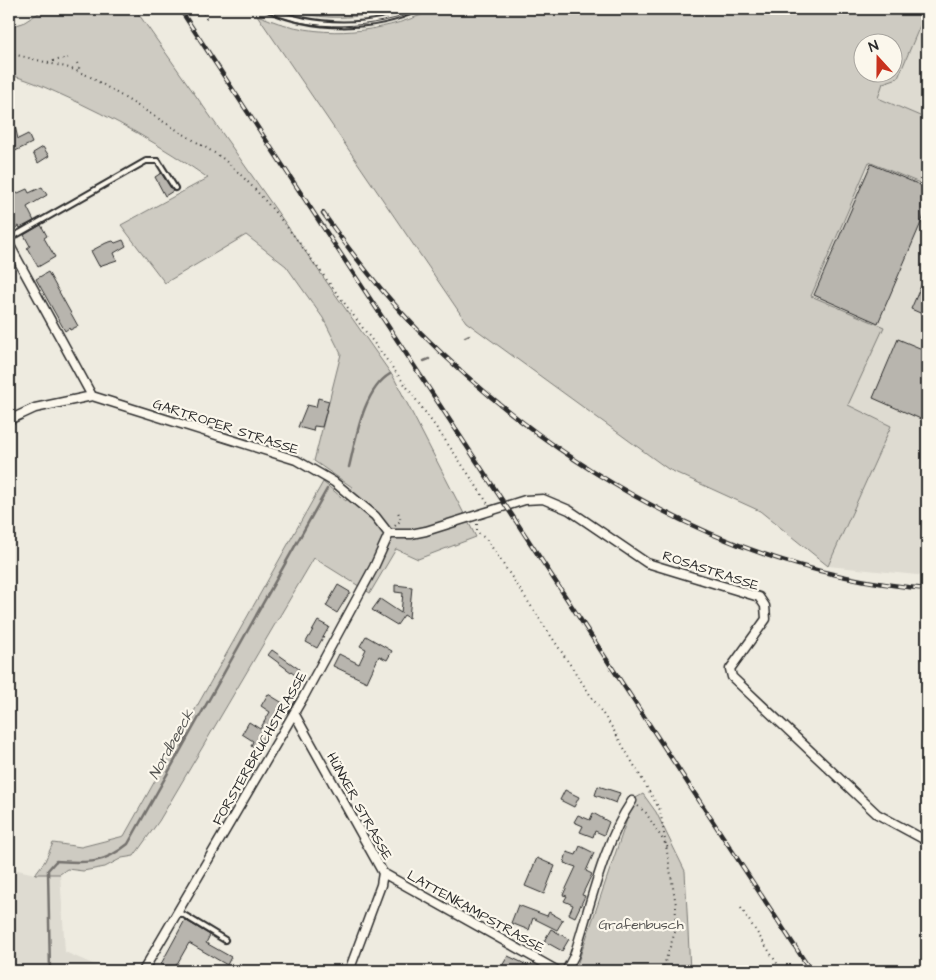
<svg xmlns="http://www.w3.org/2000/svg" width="936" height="980" font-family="'Architects Daughter',sans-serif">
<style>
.built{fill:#dedbd1}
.green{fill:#cecbc2;stroke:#7c7b76;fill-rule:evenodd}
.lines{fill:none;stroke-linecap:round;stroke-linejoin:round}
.stream{stroke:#74726e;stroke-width:2.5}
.building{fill:#b8b5ae;stroke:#2b2b2b}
.service-casing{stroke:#2b2b2b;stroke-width:8}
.minor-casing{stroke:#2b2b2b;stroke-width:11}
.path{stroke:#2b2b2b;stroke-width:2;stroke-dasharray:1 4;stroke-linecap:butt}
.service{stroke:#fbf7ec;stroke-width:4}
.minor{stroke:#fbf7ec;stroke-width:8}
.tram{stroke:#2b2b2b;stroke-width:1}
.rail-casing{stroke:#2b2b2b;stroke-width:4.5}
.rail{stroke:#fbf7ec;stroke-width:2.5;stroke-dasharray:8;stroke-linecap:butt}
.labels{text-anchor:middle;stroke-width:4.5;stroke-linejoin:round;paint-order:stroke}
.street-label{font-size:14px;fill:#2b2b2b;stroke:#fbf7ec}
.park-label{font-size:14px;fill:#545351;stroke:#fbf7ec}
.water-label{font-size:15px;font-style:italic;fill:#555552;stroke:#fbf7ec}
</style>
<rect width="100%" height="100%" fill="#eeebe0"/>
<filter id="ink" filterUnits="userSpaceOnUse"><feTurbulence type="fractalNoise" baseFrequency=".02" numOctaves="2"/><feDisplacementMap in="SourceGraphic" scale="10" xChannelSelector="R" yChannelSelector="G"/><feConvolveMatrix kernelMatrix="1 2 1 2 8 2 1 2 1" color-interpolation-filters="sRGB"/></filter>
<g filter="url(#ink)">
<!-- built -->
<path class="built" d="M927,9V119L878,98L883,83L898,78Z
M869,162L927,186V576L828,566L891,426L848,405L811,296Z
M9,868L35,874H60L65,952L109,971H9Z"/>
<!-- green -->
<path class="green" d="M45,9H135L394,378L476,537L418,559L396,549L370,593L314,558L159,821L134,856L122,858L105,867L83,871L67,869L60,874H35L45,861L53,843L81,847L124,836L323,482L346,501L352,487L314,461L341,354L323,318L286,266L246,235L165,283L121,225L208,178C162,146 114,118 62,95C44,87 28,79 9,75V27L23,23Z
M287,9H392C360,19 320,21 287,9Z
M436,9H927L898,78L883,83L878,98L927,119V186L869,162L811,296L884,327L848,405L891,426L828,566L760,511L668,469L466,322L257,15C266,18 276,23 286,25C338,39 388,30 436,9ZM894,42V72H864V42Z
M643,794L656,812L685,871L690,971H575L634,799Z"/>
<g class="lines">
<!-- stream -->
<path class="stream" d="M465,337L469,335
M424,361L429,359
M349,467C356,439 363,390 390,374
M50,971L48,870L56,861C87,863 102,865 128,844L327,489"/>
</g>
<!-- building -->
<path class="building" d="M15,126L18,139L28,134L32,143L9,154V127Z
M43,147L49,156L38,163L33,153Z
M871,164L927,188V209L878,323L814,295Z
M161,173L173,191L165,196L155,177Z
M42,187L47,195L27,207L34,221L20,228L19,226L9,231V197L27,189L29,193Z
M41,225L47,236L44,238L55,257L38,267L27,248L30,246L24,235Z
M123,240L126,246L114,253L117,260L99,266L91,251L106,243L113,241L115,243Z
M48,272L78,326L70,330L69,328L65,331L36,279Z
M927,272V316L911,309Z
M898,339L927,351V410L923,420L873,398Z
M318,398L329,401L322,427L314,426L313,431L298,427L307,405L316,407Z
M338,585L350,592L337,613L326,606Z
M395,585L412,587L409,618L404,615L397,625L372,610L380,599L401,613L403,593L395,592Z
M318,621L329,627L317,648L306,642Z
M366,636L392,651L387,660L379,656L367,682L333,666L339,654L359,664L366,649L360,646Z
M272,650L299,669L295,675L268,655Z
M268,694L286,705L256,749L251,746L253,741L242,734L249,722L260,729L270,712L261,706Z
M598,786L620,793L616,803L595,795Z
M565,790L579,797L574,807L560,800Z
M593,813L609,822L604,835L595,831L593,837L580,832L583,826L574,822L578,815L590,820Z
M580,846L594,853L586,871L592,874L582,895L585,896L575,917L569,914L573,905L564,901L567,896L563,895L576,867L564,863L567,852L576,855Z
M537,858L555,866L544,894L525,886Z
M518,905L547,916L549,912L563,920L557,930L533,918L529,930L511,923Z
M185,920L210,935L206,943L231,957L227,965L189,943L173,971L161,964Z
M551,929L569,939L562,951L544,941Z
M508,956L521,962L537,971H499Z"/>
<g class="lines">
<defs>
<path id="service" d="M268,9C312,29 373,30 417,9
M9,239L146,161H158L175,188
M179,912L225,940"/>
<path id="minor" d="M9,244L92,396
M92,396L296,460L334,482L375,516L389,534
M9,420L35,408L92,396
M389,534H411L426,531L525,500L543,499L569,510L647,563L759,597L765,606L766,619L730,669L732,677L877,814L927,841
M294,713L383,873L381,885L349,971
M383,873L558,971
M143,971L304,696L374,567L389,534
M566,971L574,956C590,907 603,844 632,801"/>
</defs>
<!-- service casing -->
<use href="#service" class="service-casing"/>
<!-- minor casing -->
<use href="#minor" class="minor-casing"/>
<!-- path -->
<path class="path" d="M201,9L207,20
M9,53L69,68L89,76L221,157C270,198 306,253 345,304C394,370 444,435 488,504
M48,62L68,58
M77,63L81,72
M477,524V532L487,540L613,729L660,810L676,905L675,932L662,971
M395,526L401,520L398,512
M638,806L646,813L668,848
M741,908L782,971"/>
<!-- service -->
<use href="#service" class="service"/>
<!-- minor -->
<use href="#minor" class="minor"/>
<!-- tram -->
<path class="tram" d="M259,9C314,34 370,29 425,9"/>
<defs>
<path id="rail" d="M180,9L811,971
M323,213C352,254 383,294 418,330C553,466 733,573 927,589"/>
</defs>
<!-- rail casing -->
<use href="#rail" class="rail-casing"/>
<!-- rail -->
<use href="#rail" class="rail"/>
</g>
</g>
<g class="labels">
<!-- street labels -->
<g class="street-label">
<text transform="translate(226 426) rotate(18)" y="5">GARTROPER STRASSE</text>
<text transform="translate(711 570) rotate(18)" y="5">ROSASTRASSE</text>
<text transform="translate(259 748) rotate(-60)" y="5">FORSTERBRUCHSTRASSE</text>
<text transform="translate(360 806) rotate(61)" y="5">HÜNXER STRASSE</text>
<text transform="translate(476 911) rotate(29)" y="5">LATTENKAMPSTRASSE</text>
</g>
<!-- park labels -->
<g class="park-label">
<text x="641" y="929">Grafenbusch</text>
</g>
<!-- water labels -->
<g class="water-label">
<text transform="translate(171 744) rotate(-61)" y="5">Nordbeeck</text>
</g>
</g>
<!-- margin -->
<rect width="936" height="980" fill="none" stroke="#fbf7ec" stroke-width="30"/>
<rect x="15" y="15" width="906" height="950" fill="none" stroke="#2b2b2b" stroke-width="2" filter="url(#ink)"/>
<!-- north arrow -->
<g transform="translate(878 58) rotate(339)"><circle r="24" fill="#fbf7ec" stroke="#a8a59f"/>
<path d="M0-4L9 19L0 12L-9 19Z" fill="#c8321e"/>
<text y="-8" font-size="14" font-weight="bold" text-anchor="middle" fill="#2b2b2b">N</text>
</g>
</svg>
